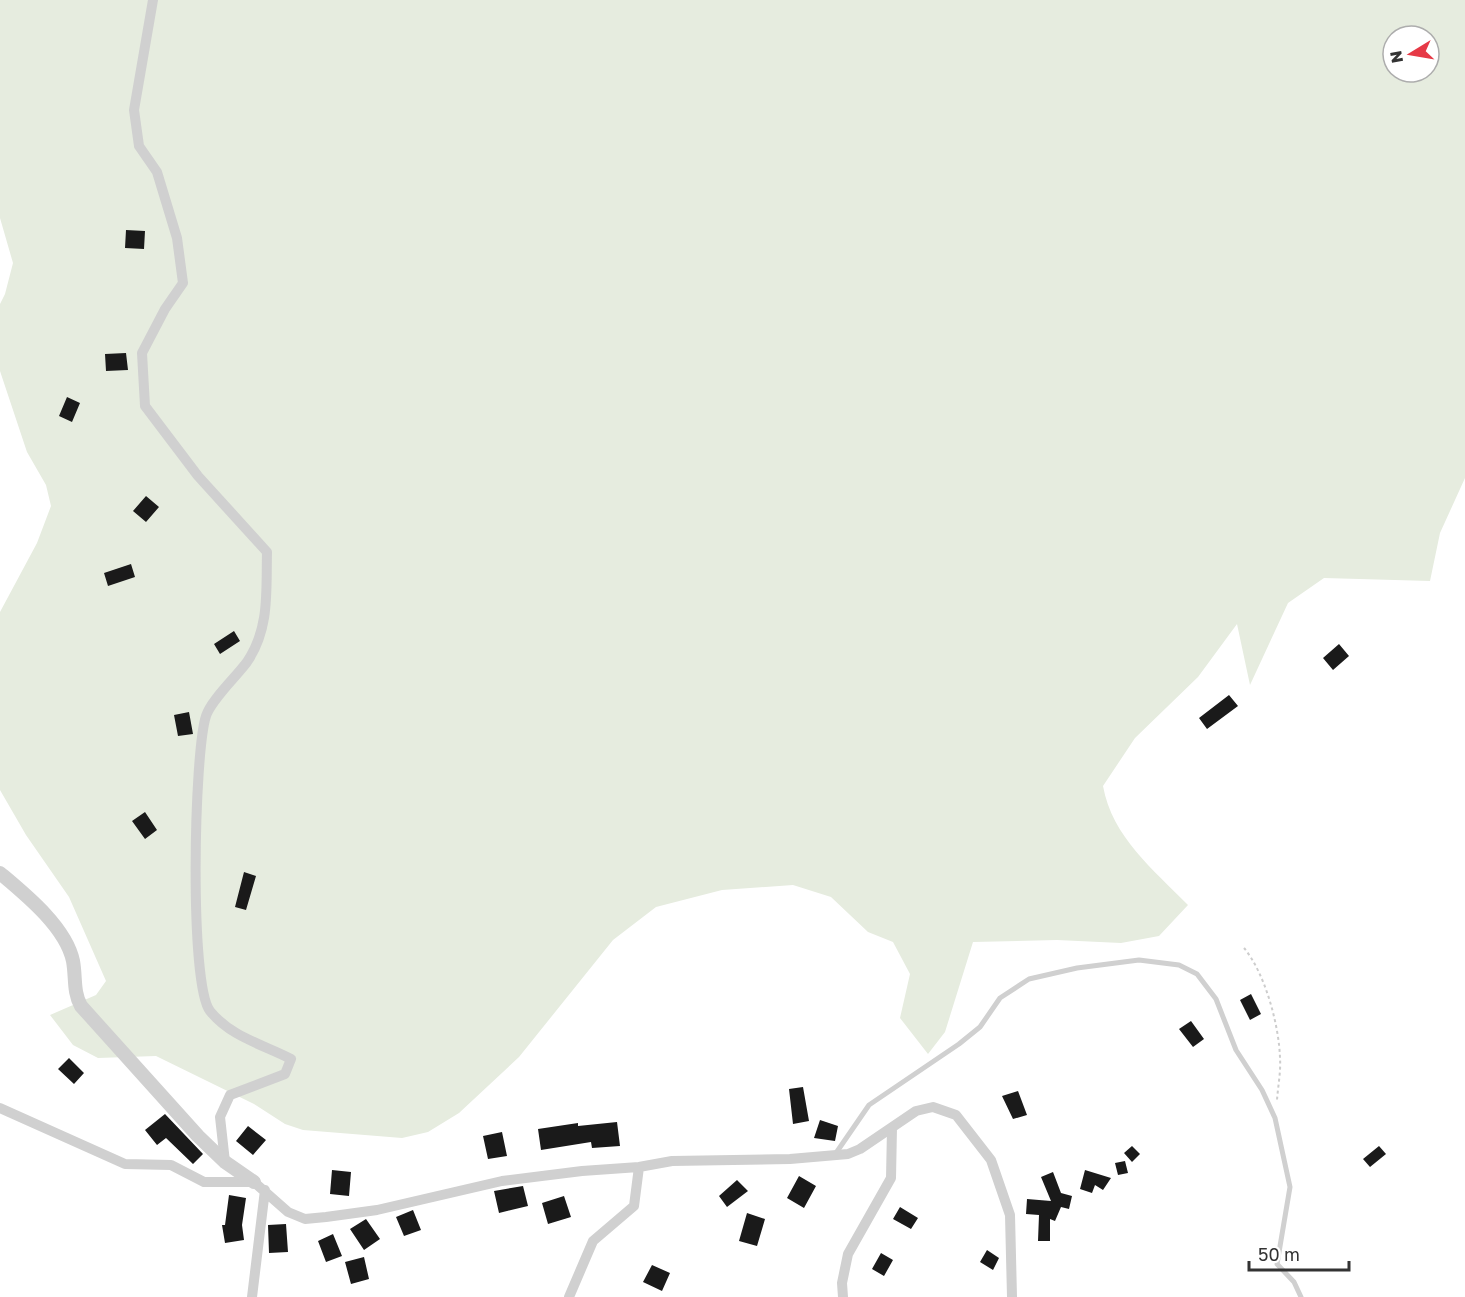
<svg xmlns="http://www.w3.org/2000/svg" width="1465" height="1297" font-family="'Golos Text',sans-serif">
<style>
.green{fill:#e6ecdf;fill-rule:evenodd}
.building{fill:#1a1a1a}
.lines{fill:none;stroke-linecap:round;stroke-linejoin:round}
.path{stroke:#cdcdcd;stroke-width:2;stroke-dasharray:3 3;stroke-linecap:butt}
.service{stroke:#d0d0d0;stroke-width:5}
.minor{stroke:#d0d0d0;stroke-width:10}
.tertiary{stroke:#d0d0d0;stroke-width:14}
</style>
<rect width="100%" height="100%" fill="#fff"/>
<!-- green -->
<path class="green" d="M0,0H1465V478L1440,533L1430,581L1324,578L1288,603L1250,685L1237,624L1198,677L1135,738L1103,786C1112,837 1154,870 1188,905L1159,936L1121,943L1057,940L973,942L945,1032L928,1054L900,1018L910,974L893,942L868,932L831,897L793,885L722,890L656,907L613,940L519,1057L459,1113L428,1132L402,1138L303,1130L285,1124L254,1104L156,1056L98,1058L73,1045L50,1015L96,995L106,981L69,897L26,835L0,790V612L37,543L51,506L46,485L27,452L0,371V304L5,294L13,263L0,218ZM1393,36H1429V72H1393Z"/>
<!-- building -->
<path class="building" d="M126,230L145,231L144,249L125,248Z
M126,353L128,370L106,371L105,354Z
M67,397L80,403L72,422L59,416Z
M146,496L159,507L146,522L133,511Z
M131,564L135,577L108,586L104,573Z
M234,631L240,641L220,654L214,644Z
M1339,644L1349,656L1333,670L1323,658Z
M1229,695L1238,706L1207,729L1199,718Z
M189,712L193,734L178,736L174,715Z
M145,812L157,830L145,839L132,821Z
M244,872L256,876L246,910L235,907Z
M1251,994L1261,1014L1250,1020L1240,1000Z
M1191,1021L1204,1039L1193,1047L1179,1029Z
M69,1058L84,1073L74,1084L58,1069Z
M803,1087L809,1121L793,1124L789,1089Z
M1018,1091L1027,1115L1013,1119L1002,1096Z
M165,1114L203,1154L193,1164L166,1138L157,1145L145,1130Z
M820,1120L838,1126L835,1141L814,1138Z
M617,1122L620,1146L592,1148L591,1142L541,1150L538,1129L578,1123V1126Z
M248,1126L266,1140L253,1155L236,1141Z
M502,1132L507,1156L488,1159L483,1136Z
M1132,1146L1140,1154L1132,1162L1124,1153Z
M1379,1146L1386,1154L1370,1167L1363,1159Z
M1125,1161L1128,1173L1118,1175L1115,1163Z
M332,1170L351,1172L349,1196L330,1194Z
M1085,1170L1111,1178L1103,1190L1095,1185L1092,1193L1080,1189Z
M1053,1172L1061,1193L1072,1196L1069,1209L1061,1207L1055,1221L1050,1219V1241H1038L1039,1215L1026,1214L1027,1199L1051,1201L1041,1177Z
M799,1176L816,1186L804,1208L787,1198Z
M737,1180L748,1191L727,1207L719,1196Z
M523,1186L528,1206L499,1213L494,1191Z
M229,1195L246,1198L242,1225L244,1240L225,1243L222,1225H225Z
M564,1196L571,1217L548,1224L542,1203Z
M900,1207L918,1218L911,1229L893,1219Z
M413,1210L421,1230L404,1236L396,1217Z
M747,1213L765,1219L757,1246L739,1241Z
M366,1219L380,1239L364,1250L350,1229Z
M286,1224L288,1252L269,1253L268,1225Z
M333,1234L342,1256L326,1262L318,1241Z
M987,1250L999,1258L993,1270L980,1262Z
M881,1253L893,1260L884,1276L872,1269Z
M364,1257L369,1279L351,1284L345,1262Z
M652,1265L670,1273L662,1291L643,1282Z"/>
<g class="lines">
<!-- path -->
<path class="path" d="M1244,948C1265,973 1279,1025 1280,1058C1281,1071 1278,1086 1277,1100"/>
<!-- service -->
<path class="service" d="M836,1153L869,1105L959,1044L980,1027L1000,998L1029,979L1077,968L1139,960L1179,965L1197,974L1216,999L1236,1050L1262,1090L1275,1118L1290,1187L1277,1264L1294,1282L1301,1297"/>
<!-- minor -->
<path class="minor" d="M153,0L134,110L139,146L157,172L177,238L183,283L165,309L142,353L145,406L198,476L267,552C266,591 270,628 247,662C236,677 211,700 206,716C194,753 189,984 210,1011C231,1037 262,1044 291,1059L285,1074L230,1095L220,1117L225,1162
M0,1108L125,1164L171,1165L204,1182H254L288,1212L305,1219L326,1217L377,1210L502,1181L582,1171L639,1167L672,1161L790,1159L848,1154L860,1149L916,1111L933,1107L956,1115L991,1160L1010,1215L1012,1297
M252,1297L265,1190
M569,1297L593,1241L634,1206L639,1167
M843,1297L842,1283L848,1254L891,1178L892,1128"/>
<!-- tertiary -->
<path class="tertiary" d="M0,873C25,894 66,927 73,961C76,977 73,992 81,1006L198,1136L225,1162L254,1182"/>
</g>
<!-- north arrow -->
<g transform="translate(1411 54) rotate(259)"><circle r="28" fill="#ffffff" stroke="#adadad" stroke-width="1.5"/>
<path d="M0-4.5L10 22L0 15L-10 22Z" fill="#e63946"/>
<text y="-9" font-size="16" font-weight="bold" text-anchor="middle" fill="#333333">N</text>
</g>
<!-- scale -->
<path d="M1249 1261v9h100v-9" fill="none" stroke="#333333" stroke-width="3"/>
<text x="1258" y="1261" font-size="18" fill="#333333" stroke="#ffffff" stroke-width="4.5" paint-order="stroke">50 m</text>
</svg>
